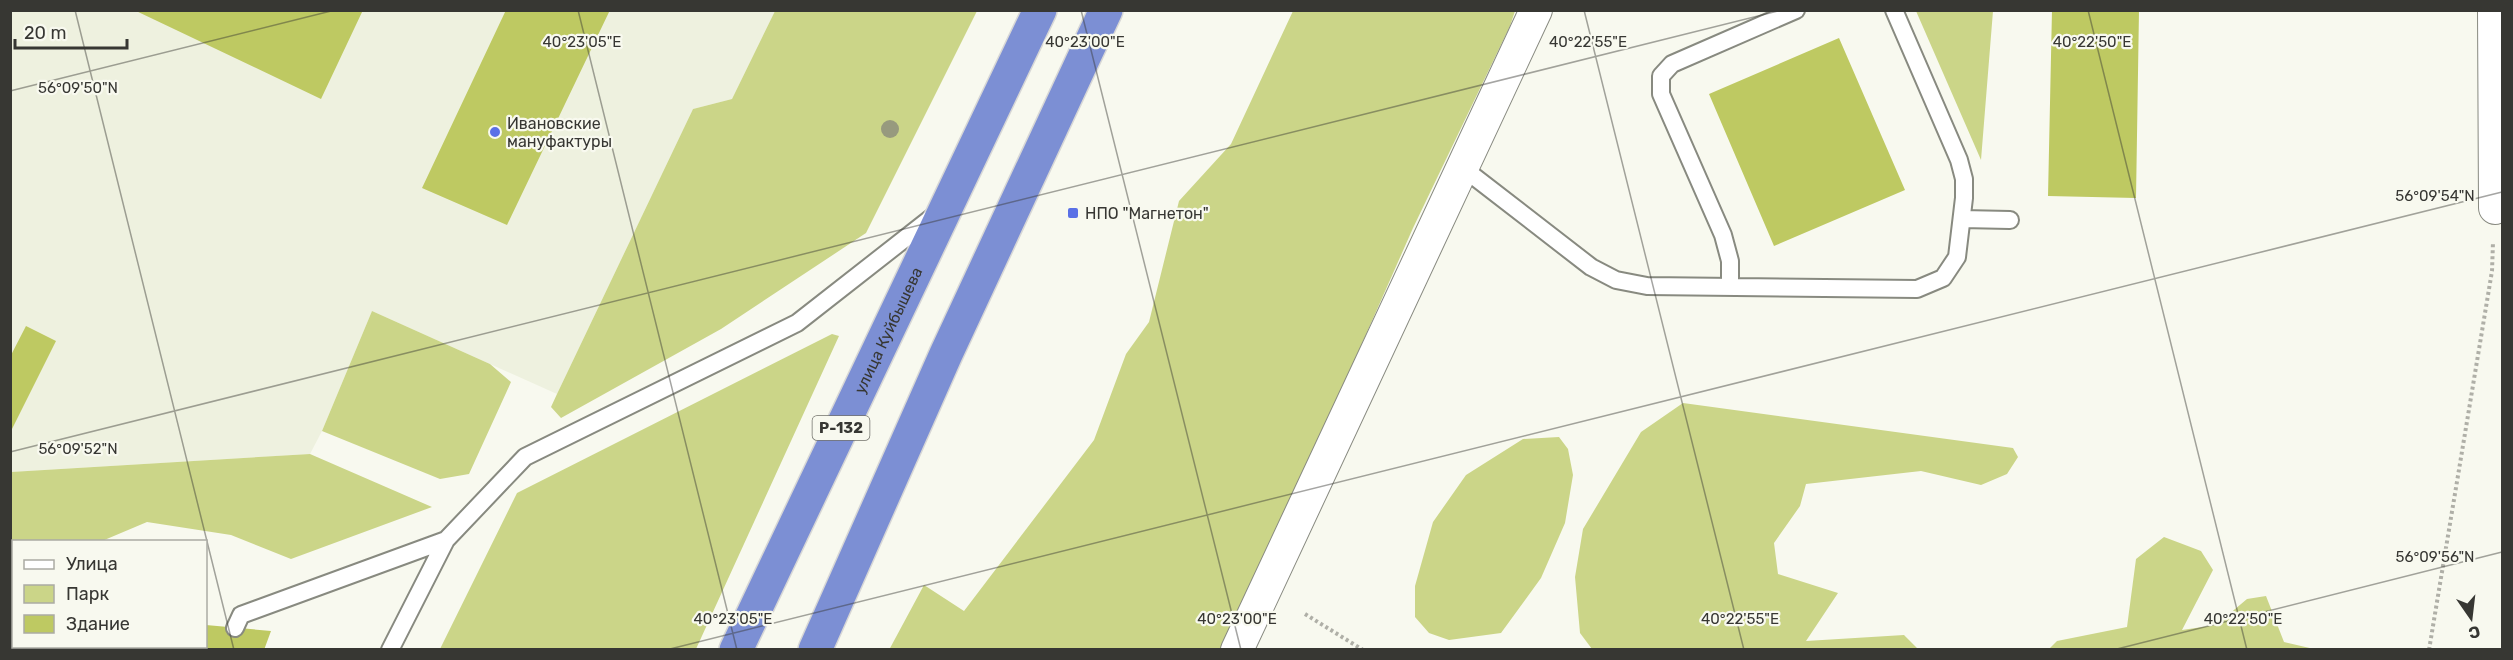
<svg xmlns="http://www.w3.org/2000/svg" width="2513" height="660" font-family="Rubik,sans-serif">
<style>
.built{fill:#eef1df}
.green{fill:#cbd588}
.building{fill:#bec962}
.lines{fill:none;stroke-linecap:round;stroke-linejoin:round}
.lane-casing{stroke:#888a80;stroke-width:20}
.street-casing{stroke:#888a80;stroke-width:34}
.highway-casing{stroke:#d7d7d6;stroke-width:36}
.path{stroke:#afafa7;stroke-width:4;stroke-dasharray:3 3;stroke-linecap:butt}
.lane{stroke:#fff;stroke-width:16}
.street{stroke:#fff;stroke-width:32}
.highway{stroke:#7c8fd4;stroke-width:33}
.tree{fill:#979a7e}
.ticks{fill:none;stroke:#373733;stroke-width:1.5;stroke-opacity:0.45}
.poi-dot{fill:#5a70e6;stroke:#f8f9ef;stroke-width:2}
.labels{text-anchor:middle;stroke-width:4.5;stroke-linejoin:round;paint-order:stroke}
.shield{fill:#f8f9ef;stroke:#71716b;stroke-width:1.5}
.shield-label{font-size:15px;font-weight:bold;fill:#373733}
.poi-label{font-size:16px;fill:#373733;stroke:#f8f9ef;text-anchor:start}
.street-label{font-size:16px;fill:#373733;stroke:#f8f9ef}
.ticks-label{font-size:15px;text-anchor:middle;fill:#373733;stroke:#f8f9ef;stroke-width:4.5;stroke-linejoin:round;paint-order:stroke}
</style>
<rect width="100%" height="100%" fill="#f8f9ef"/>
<!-- built -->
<path class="built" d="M11,11H775L732,99L693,109L557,394L372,311L322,431L310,454L11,472Z"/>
<!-- green -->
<path class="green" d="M775,11H977L866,233L721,329L561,418L551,407L557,394L693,109L732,99Z
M1293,11H1515L1510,26L1413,228L1227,649L889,650L924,585L964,611L1094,440L1126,354L1149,322L1179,201L1231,144Z
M1916,11H1993L1981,160Z
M372,311L490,364L511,382L469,474L440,479L322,431Z
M832,334L839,336L696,649H440L517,493Z
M1683,403L2013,448L2018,457L2007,474L1981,485L1921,471L1806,484L1800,506L1774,543L1778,574L1838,593L1806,641L1904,635L1918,649H1592L1580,633L1575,577L1583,529L1641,432Z
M1559,437L1568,449L1573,475L1565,523L1541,578L1501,633L1449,640L1429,633L1415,617V586L1433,522L1466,475L1523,439Z
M310,454L432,507L291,559L231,535L147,522L102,541L14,542V646H100L104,649H11V472Z
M2164,537L2201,551L2213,570L2182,630L2216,625L2247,599L2266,596L2284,642L2314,649H2049L2057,641L2127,627L2136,559Z"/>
<!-- building -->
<path class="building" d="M134,10H363L321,99Z
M506,10H610L507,225L422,188Z
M2052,10H2139L2136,198L2048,196Z
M1839,38L1905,190L1774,246L1709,94Z
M26,326L56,341L10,433V357Z
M206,625L271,631L264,650H178L179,646H206Z"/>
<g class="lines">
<defs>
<path id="lane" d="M1463,168L1591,267L1616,280L1647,286L1917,289L1943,278L1957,257L1964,198V179L1959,160L1894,10
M1962,219L2010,220
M1730,287V261L1723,235L1661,94V76L1672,64L1796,10
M235,628L241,615L446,540
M390,650L446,540L525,457L797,323L935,215"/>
<path id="street" d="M2494,10L2495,208
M1237,650L1536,10"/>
<g id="highway">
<path id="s1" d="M736,650L1040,10"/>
<path d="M815,650L946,354L1106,10"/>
</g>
</defs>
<!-- lane casing -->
<use href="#lane" class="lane-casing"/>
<!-- street casing -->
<use href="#street" class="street-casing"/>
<!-- highway casing -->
<use href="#highway" class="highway-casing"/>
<!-- path -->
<path class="path" d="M1305,614L1363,650
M2429,650L2492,271L2493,242"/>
<!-- lane -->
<use href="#lane" class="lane"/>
<!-- street -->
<use href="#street" class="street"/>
<!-- highway -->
<use href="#highway" class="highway"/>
</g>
<!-- trees -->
<circle class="tree" cx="890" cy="129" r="9"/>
<!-- ticks -->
<path class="ticks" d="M75,10L234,650M578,10L737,650M1081,10L1241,650M1584,10L1744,650M2088,10L2247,650M10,91L335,10M10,452L1782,10M666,650L2502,192M2113,650L2502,552"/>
<!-- markers -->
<g class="poi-dot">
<circle cx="495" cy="132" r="6"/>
<rect x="1067" y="207" width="12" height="12" rx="3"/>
</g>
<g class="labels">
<!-- shield labels -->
<rect class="shield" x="812.5" y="416" width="57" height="24" rx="4.5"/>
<g class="shield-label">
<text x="841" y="433">Р-132</text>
</g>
<!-- poi labels -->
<g class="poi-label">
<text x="507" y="129">Ивановские<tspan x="507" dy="18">мануфактуры</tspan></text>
<text x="1085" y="219">НПО "Магнетон"</text>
</g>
<!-- street labels -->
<g class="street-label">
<text dy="6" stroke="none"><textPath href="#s1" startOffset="354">улица Куйбышева</textPath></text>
</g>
</g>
<g class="ticks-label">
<text x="582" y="47">40°23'05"E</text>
<text x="1085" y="47">40°23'00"E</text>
<text x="1588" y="47">40°22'55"E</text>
<text x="2092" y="47">40°22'50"E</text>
<text x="78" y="93">56°09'50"N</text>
<text x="2435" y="201">56°09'54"N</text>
<text x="78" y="454">56°09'52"N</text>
<text x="2435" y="562">56°09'56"N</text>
<text x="733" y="624">40°23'05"E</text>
<text x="1237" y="624">40°23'00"E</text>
<text x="1740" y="624">40°22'55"E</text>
<text x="2243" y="624">40°22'50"E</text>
</g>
<!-- border -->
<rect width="2513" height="660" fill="none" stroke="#373733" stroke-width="24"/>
<!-- legend -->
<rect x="12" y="540" width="195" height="108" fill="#f8f9ef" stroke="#ababa4" stroke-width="1.5"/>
<rect x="24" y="560" width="30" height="9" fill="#ffffff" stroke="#ababa4" stroke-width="1.5"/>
<text x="66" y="570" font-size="18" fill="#373733">Улица</text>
<rect x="24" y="585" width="30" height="18" fill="#cbd588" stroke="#ababa4" stroke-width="1.5"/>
<text x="66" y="600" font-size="18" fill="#373733">Парк</text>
<rect x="24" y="615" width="30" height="18" fill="#bec962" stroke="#ababa4" stroke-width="1.5"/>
<text x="66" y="630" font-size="18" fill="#373733">Здание</text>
<!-- north arrow -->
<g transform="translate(2471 618) rotate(166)" stroke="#f8f9ef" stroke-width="4.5" paint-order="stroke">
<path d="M0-4.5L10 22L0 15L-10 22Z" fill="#373733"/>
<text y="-9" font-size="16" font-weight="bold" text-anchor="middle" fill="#373733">С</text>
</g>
<!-- scale -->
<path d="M15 39v9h112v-9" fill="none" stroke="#373733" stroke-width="3"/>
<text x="24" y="39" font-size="18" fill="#373733" stroke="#f8f9ef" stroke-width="4.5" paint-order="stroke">20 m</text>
</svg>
